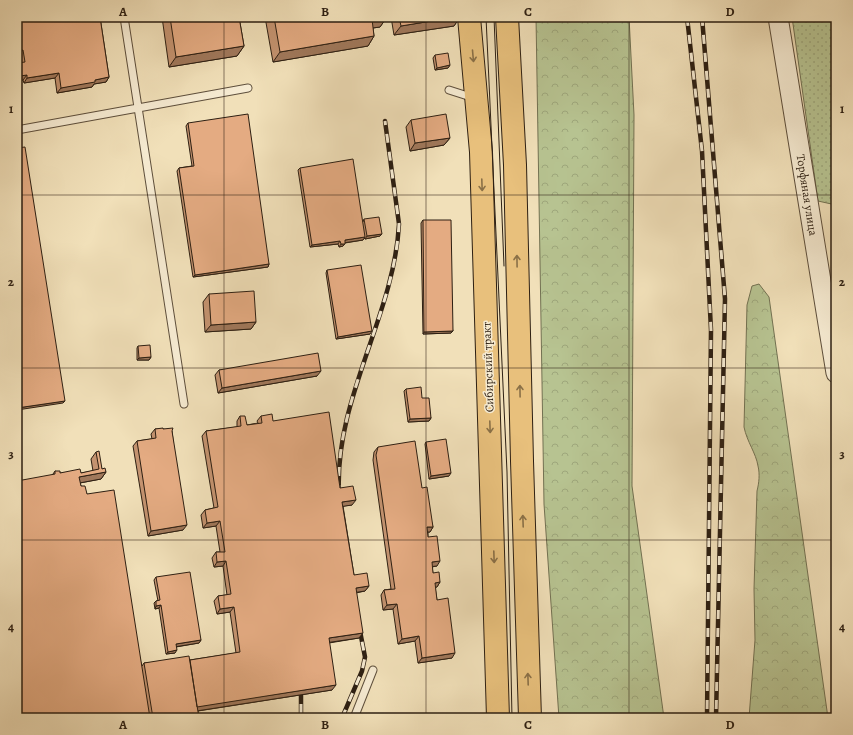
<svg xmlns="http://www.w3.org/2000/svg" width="853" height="735" font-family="Alegreya,serif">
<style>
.grass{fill:url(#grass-dots);stroke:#727152}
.forest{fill:url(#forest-crowns);stroke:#727152}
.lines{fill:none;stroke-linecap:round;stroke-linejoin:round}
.service-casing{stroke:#5e4f3c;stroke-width:9}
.tertiary-casing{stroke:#5e4f3c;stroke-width:21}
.primary-casing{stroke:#2d1f12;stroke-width:24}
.service{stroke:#f6ebd2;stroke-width:7}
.tertiary{stroke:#f6ebd2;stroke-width:19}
.primary{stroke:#e8c07c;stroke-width:22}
.tram{stroke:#2d1f12;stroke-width:1}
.rail-casing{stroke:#2d1f12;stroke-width:4.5}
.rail{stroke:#f6ebd2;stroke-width:3;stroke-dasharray:9;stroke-linecap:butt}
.wall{fill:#c49370;stroke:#2d1f12}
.shaded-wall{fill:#a0785b;stroke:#2d1f12}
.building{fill:#e4ab82;stroke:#2d1f12}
.oneway{stroke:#8a7047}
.grid{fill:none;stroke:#2d1f12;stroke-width:1;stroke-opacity:0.55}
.labels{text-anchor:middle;stroke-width:3;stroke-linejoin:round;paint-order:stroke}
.street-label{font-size:12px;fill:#2d1f12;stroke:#f6ebd2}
.neatline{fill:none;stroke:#2d1f12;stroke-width:1.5}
.grid-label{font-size:13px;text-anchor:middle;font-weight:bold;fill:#2d1f12}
</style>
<defs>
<pattern id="grass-dots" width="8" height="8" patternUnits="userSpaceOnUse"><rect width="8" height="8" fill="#b7c391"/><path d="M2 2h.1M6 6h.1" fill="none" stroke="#9ea77c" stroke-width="1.8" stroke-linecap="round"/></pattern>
<pattern id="forest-crowns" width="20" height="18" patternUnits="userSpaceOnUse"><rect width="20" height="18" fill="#b7c391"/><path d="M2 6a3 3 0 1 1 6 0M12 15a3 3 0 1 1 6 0" fill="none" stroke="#9ea77c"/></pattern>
</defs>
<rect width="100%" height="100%" fill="#f1e0b9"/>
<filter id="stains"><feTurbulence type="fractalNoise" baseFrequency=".005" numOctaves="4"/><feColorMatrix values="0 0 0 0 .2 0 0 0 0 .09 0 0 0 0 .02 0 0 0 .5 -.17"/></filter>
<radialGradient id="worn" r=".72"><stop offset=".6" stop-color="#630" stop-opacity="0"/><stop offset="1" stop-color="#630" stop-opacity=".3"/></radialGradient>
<!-- grass -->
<path class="grass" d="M792,17H836V205L818,201Z"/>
<!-- forest -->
<path class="forest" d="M536,17H629L634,115L632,486L664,718H559L544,504Z
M759,284L769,297L828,718H749L755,640L754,589L757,491C759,483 760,474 758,466C756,453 747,442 744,427L747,305L752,286Z"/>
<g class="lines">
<defs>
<path id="service" d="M124,17L184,404
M449,90L474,98
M17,130L248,88
M354,718L373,670"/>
<path id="tertiary" d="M778,17L836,373"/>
<path id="primary" d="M469,17L481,152L498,718
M507,17L515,165L522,461L530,718"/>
</defs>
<!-- service casing -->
<use href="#service" class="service-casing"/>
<!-- tertiary casing -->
<use href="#tertiary" class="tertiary-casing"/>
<!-- primary casing -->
<use href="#primary" class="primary-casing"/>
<!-- service -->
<use href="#service" class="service"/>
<!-- tertiary -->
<use href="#tertiary" class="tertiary"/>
<!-- primary -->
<use href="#primary" class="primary"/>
<!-- tram -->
<path class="tram" d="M486,17L507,472L512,718
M494,17L504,266"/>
<defs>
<path id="rail" d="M687,17L702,151L711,330L707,718
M702,17L725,299L716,718
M339,494C334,398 394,317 399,224L385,121
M301,686V718
M342,718L362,671L365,657L359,626"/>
</defs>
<!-- rail casing -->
<use href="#rail" class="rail-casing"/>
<!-- rail -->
<use href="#rail" class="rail"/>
</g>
<!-- wall -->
<path class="wall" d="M17,17H100L109,77L106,82L94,84L92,87L57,93L55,78L24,83L23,80L17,81V64L18,63H21L19,55H17Z
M162,17H239L244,46L237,56L169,67Z
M265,17H387L380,27L373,28L374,36L368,46L273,62Z
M391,17H460L454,26L394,35Z
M435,55L450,65L448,68L435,70L433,58Z
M411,120L450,138L444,145L410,151L406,127Z
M188,123L269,264L268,267L193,277L177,171L179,168L192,166L186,126Z
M300,168L363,222L364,219L380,236L365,239V238L363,240L345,243L343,246L339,247L338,244L310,247L298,170Z
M423,220L453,331L451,333L423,334L421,223Z
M327,270L370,334L336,339L326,273Z
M209,294L256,322L251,329L205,332L203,302Z
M138,346L151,357L149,360H137V348Z
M219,370L317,376L218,393L215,375Z
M406,389L422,398L431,418L429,421L408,422L404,391Z
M240,416L247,425L258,423L257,421L261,416L273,421L340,488L352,505L343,506L354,575L369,586L365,591L356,593L359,638L329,643L332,690L198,711L199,718H17L53,474L55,471L60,473H81L93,471L91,459L96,452L102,469L106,472L101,479L80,483L81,486L87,494L142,666L144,663L190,660L236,653L230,612L217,614L214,601L218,596L227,595L223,566L214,567L212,558L216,552H220L216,526L203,528L201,515L205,510L214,508L202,436L206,431L237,427V421Z
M155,429H163L172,431L183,530L148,536L133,446L137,441L152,439L151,434Z
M426,442L449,476L429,479L425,444Z
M378,447L422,488L433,527L430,532H428V537L437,566L432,567L433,573L440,582L437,587H435L437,600L452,658L418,663L415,641L398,644L393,609L383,610L381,595L384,590L391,589L373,460L374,452Z
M156,577L201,640L199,643L176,647L175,653L166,654L159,608L155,609L154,603L156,601H158L154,580Z"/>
<!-- shaded-wall -->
<path class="shaded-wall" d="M250,17H258L249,18Z
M387,17L380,27L365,29L372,19Z
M456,17H460L454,26L394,35L401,26Z
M374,36L368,46L273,62L280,52Z
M244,46L237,56L169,67L176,57Z
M23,50L19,55H17V51Z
M450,65L448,68L435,70L437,68Z
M59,73L55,78L24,83L27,78Z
M27,75L23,80L17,81L20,76Z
M109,77L106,82L94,84L92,87L57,93L61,88L95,80Z
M450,138L444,145L410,151L415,143Z
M382,234L380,236L365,239L367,236Z
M365,237L363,240L343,243L345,240Z
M340,241L338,244L310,247L312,245Z
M341,244H345L343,246L339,247Z
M269,264L268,267L193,277L195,275Z
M256,322L251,329L205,332L211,325Z
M372,331L370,334L336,339L338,337Z
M453,331L451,333L423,334L424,332Z
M151,357L149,360H137L139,358Z
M321,371L317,376L218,393L222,388Z
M65,401L63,403L17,410V408Z
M431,418L429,421L408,422L410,419Z
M106,472L101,479L74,484L79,477Z
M451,473L449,476L429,479L431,476Z
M356,500L352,505L339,507L342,502Z
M220,521L216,526L203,528L207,523Z
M187,525L183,530L148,536L151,531Z
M427,527H433L430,532H424Z
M226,561L223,566L214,567L217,562Z
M440,561L437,566L428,567L432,562Z
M440,582L437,587L431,588L435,583Z
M369,586L365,591L352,593L356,588Z
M397,604L393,609L383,610L387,605Z
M161,605L159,608L155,609L156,606Z
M234,607L230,612L217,614L220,609Z
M363,633L359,638L325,643L329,638Z
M419,636L415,641L398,644L402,639Z
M201,640L199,643L174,647L176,644Z
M177,650L175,653L166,654L168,652Z
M455,653L452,658L418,663L422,658Z
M336,685L332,690L190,712L193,707Z"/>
<!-- building -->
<path class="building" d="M18,17H100L109,77L95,80V82L61,88L59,73L27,78V75L20,76L18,63L25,62L23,50L17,51V39L21,38Z
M170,17H239L244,46L176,57Z
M274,17H387L372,19L374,36L280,52Z
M399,17H456L401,26Z
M448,53L450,65L437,68L435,55Z
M248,114L269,264L195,275L179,168L194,166L188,123Z
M446,114L450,138L415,143L411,120Z
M25,147L65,401L17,408V148Z
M353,159L365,237L345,240V244H341L340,241L312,245L300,168Z
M379,217L382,234L367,236L364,219Z
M423,220H451L453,331L424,332Z
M361,265L372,331L338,337L327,270Z
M254,291L256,322L211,325L209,294Z
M150,345L151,357L139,358L138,346Z
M318,353L321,371L222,388L219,370Z
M421,387L422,398H429L431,418L410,419L406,389Z
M329,412L340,488L353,486L356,500L342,502L354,575L367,573L369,586L356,588L363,633L329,638L336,685L197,707L190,660L240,652L234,607L220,609L218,596L231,594L226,561L217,562L216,552H225L220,521L207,523L205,510L218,507L206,431L241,426L240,416H245L247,425L262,423L261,416L272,414L273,421Z
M163,428V429L173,428L172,431L187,525L151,531L137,441L156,438L155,429Z
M446,439L451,473L431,476L426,442Z
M415,441L422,488L427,487L433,527H427L428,537L437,536L440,561L432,562L433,573L439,572L440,582L435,583L437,600L448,598L455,653L422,658L419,636L402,639L397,604L387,605L384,590L395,589L376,455L378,447Z
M99,451L102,469L105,468L106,472L79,477L81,486H85L87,494L114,490L150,718H17V481L55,474V471H60V473L80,469L81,473L99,469L96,452Z
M190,572L201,640L176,644L177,650L168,652L161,605L156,606V601L160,600L156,577Z
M189,656L199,718H153L144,663Z"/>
<!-- one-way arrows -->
<defs><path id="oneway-shaft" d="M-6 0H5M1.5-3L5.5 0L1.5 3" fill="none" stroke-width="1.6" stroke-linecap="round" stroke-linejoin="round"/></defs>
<g class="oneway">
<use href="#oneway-shaft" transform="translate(473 56) rotate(85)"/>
<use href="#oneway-shaft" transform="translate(482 185) rotate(88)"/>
<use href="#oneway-shaft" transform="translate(517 261) rotate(-91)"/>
<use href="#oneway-shaft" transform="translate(520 391) rotate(-91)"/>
<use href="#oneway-shaft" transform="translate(490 427) rotate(88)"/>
<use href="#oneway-shaft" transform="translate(523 521) rotate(-92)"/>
<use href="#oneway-shaft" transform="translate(494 557) rotate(88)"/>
<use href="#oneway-shaft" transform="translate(528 679) rotate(-92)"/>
</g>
<!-- grid -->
<path class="grid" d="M224,17V718M426,17V718M629,17V718M17,195H836M17,368H836M17,540H836"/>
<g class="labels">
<!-- street labels -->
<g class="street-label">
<text transform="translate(807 195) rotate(81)" y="4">Торфяная улица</text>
<text transform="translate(488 367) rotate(-92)" y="4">Сибирский тракт</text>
</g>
</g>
<!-- margin -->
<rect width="853" height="735" fill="none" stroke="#f1e0b9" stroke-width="44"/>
<rect x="22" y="22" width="809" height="691" class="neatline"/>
<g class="grid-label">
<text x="123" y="16">A</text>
<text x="325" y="16">B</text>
<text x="528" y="16">C</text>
<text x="730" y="16">D</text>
<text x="11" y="113">1</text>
<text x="842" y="113">1</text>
<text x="11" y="286">2</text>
<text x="842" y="286">2</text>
<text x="11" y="458">3</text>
<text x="842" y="458">3</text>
<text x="11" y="631">4</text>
<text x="842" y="631">4</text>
<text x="123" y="729">A</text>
<text x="325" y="729">B</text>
<text x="528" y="729">C</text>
<text x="730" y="729">D</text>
</g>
<rect width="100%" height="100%" filter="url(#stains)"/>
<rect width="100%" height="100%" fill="url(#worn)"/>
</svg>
